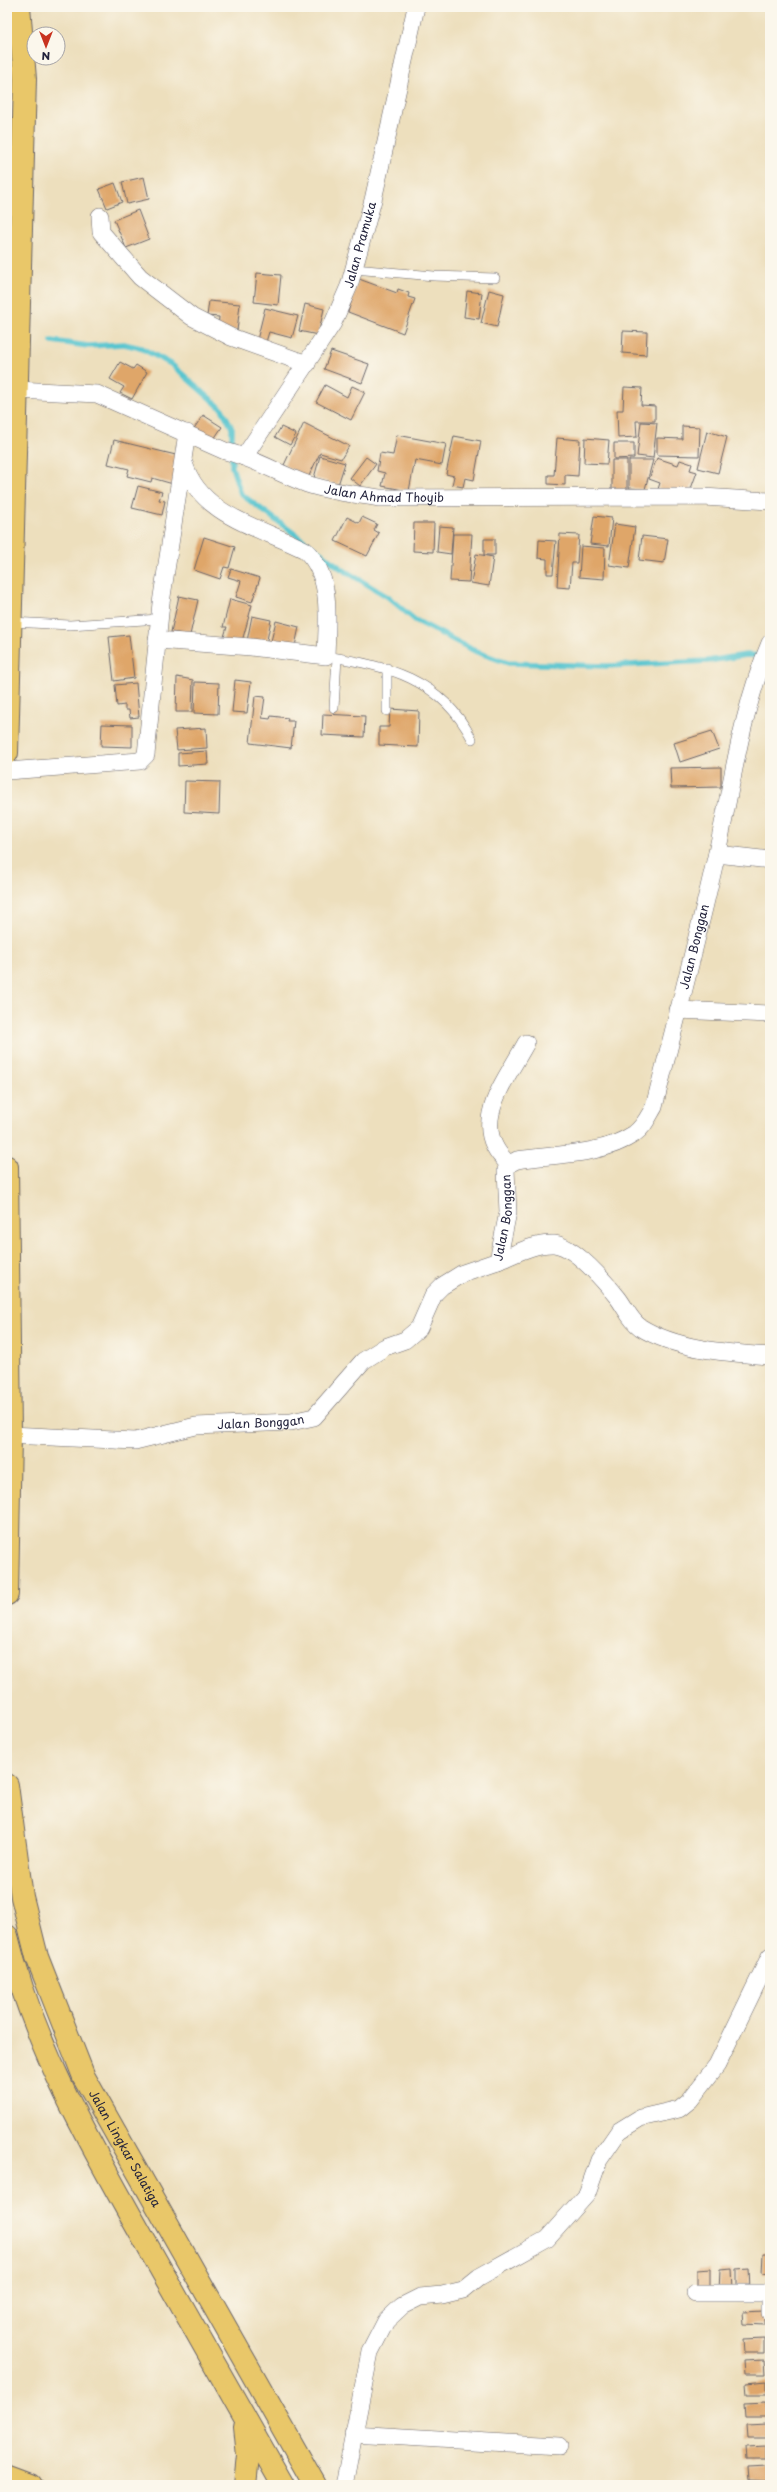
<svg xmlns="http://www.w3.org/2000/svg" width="777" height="2492" font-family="'Playpen Sans',sans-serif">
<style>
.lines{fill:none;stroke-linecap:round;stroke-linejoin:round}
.stream{stroke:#58c5cf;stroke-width:5.5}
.building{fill:#dfa669}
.lane-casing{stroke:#696468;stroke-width:10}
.street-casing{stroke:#696468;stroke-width:18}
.primary-casing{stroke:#696468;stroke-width:24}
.highway-casing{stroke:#696468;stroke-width:24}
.lane{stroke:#fff;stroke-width:9}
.street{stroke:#fff;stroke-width:17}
.primary{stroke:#e9c769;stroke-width:22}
.highway{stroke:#e9c769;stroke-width:22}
.labels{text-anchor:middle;stroke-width:3.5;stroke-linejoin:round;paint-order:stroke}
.street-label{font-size:12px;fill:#22223b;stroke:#fbf7ec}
</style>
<rect width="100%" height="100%" fill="#fbf7ec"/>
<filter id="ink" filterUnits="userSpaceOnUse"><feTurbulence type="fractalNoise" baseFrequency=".025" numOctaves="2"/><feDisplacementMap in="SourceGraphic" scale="8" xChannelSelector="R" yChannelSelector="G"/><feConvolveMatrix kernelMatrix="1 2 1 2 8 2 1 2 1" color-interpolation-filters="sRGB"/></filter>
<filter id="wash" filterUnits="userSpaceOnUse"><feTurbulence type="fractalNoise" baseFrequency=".012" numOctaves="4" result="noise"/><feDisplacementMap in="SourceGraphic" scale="16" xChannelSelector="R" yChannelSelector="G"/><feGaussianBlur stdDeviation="0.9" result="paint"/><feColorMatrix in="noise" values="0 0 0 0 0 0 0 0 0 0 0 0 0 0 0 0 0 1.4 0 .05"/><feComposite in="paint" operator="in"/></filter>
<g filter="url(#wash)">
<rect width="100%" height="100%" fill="#eddfbd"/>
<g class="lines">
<!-- stream -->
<path class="stream" d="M52,341L88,346L124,344L141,348L171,364L222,409L232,428V467L241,494L342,569L388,597L415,620L477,652L508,663L607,666L708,661L746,655L763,656"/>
</g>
<g id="blocks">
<!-- building -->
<path class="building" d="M144,177L149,199L127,204L122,182Z
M115,183L122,202L107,208L99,189Z
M138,210L149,239L126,248L114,220Z
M257,273L281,275L278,305L254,302Z
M359,279L397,293L398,289L409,293L408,297L415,299L403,333L348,312Z
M489,290L504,294L497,327L481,323Z
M467,291L482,293L479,319L464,317Z
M209,301L240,304L237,331L218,329L219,317L207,316Z
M305,304L324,309L318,335L299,331Z
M265,308L298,316L292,338L269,332L266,342L257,340Z
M623,331L647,332L646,355L622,353Z
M331,351L369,364L362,383L324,369Z
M120,362L133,369L136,365L147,372L132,399L120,393L124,387L110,379Z
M325,385L347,397L352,386L365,392L351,420L316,402Z
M624,387L642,388L641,405L655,406V421H636L637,437L618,438L617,410H623Z
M203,415L222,427L212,442L193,430Z
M641,422L657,423L653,458L637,456Z
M304,423L349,446L341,459L320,453L308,478L284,465Z
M682,426L700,427L699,456L657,455V438L682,439Z
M281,427L296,434L290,445L275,437Z
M707,431L727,437L718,473L698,468Z
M397,435L446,444L442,465L415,460L409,491L382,486L385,473L377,471L380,453L393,455Z
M454,436L481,441L474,480L465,478L463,487L452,485L454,476L446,474Z
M557,438L580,440L578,476L565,475V485L548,484V475H554Z
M585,438L609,440L607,464L584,463Z
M114,440L180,456L173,484L152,478L151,482L127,476L129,469L108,464Z
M614,443H634V458L614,459Z
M320,456L345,463L338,485L314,478Z
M366,457L376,464L360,486L350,478Z
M657,458L678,465L680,460L692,464L690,470L697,472L689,494L658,489L660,483L649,479Z
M612,460H627V495H612Z
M629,460H653L645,489L629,488Z
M138,486L162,492L159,500L165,501L162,515L132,508Z
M594,516L612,518L609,546L590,544Z
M347,517L359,523L362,517L377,524L374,530L379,533L367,556L335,541Z
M414,523H434L433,552L413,551Z
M615,524L635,527L629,568L609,565Z
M439,526L453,527L451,554L437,552Z
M453,534H472L469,582L450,581Z
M560,534L579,535L577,563H572L570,588L557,587Z
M642,536L668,539L664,563L639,560Z
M204,537L235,547L229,568L224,567L220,579L194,570Z
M484,539H495V555H484Z
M539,540L556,541L553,574H547V559L538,558Z
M581,546L605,548L604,579L579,577Z
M476,554L493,557L489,586L471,583Z
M231,569L260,578L252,602L236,597L241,581L228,577Z
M179,596L198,600L190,635L171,632Z
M230,599L252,605L241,645L223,640L227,627H223Z
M252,616L271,620L266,645L247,641Z
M276,621L299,627L294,651L270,645Z
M129,635L134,678L114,681L109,637Z
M177,677L193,680L192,712H176Z
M235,680L251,682L247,713L232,712Z
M195,682L219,683L218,714L194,713Z
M136,683L139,717L130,718L129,710H125V705L117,706L115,685Z
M255,696L265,697L262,718L270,719L271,716L288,718L287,721H294L291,748L250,743Z
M390,709L419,711L418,747L379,745V727H389Z
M323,714L365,716L364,737L322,735Z
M102,724L132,725V747L101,746Z
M206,728L207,748L177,750L175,730Z
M712,731L719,749L680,762L674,743Z
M207,751L208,764L178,766V753Z
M721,767V787L671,788L670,768Z
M185,781L220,782L219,814L184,812Z
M763,2253H770V2273L762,2274Z
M710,2269V2290L697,2291V2270Z
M732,2269L733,2290L719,2291L720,2270Z
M749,2269L750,2290L737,2291V2270Z
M764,2311V2325L744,2324L743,2312Z
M764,2339V2353H744L743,2340Z
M764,2360L765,2374H744L743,2361Z
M767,2381V2395H747L746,2383Z
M765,2403L766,2417H745L744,2404Z
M767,2424L768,2438H747L746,2425Z
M767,2446V2460H747L746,2447Z
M769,2467L770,2481L749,2480L748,2468Z"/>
</g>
</g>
<g filter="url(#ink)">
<use href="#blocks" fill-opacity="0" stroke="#696468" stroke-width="1"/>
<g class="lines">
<defs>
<path id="lane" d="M354,269L434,276L495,278
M11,622L70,625L159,619
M326,656C387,666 441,678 472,739
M387,668V711
M334,708L337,658"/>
<g id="street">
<path d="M100,216L101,232L140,277L192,317L231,337L307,364"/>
<path id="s1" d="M17,390L97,394L225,451C254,458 279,474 307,484C330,492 355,494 379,498L703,497L770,501"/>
<path id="s2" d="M244,457L333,323L349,286L373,200L416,7"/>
<path d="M157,640L251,647L326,656C327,620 333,576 305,550C260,527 200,516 184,463"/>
<path d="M7,771L140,761L146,755L161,603L187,433"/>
<path d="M717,854L770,860"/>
<path d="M678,1010L770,1014"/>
<path d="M509,1164C466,1127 505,1082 526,1043"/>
<path d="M498,1261C515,1254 535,1243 554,1244C575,1246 605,1282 618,1298C625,1307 630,1320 640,1327C677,1350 728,1353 770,1356"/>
<path id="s3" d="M10,1435L135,1441L196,1426L291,1422L314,1417L363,1361L385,1347L405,1340L419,1328L434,1294L442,1286L463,1273L498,1261L508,1212L506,1170L509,1164L517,1160C554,1154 601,1156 634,1134C644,1127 648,1117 654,1107C675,1024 697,941 716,857C732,786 741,711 770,643"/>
<path d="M770,2291V2313"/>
<path d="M695,2293H769"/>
<path d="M353,2434L559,2446"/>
<path d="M344,2485L370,2352L386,2321L402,2306L420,2297L442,2295L463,2290L479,2277L547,2239L587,2194L599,2160L619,2131L640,2118L679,2109L690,2100L717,2065L770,1956"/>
</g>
<path id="primary" d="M7,2476L31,2485"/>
<g id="highway">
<path d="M7,753L25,79L19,7"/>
<path d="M7,1167L10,1435L7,1594"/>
<path id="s4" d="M7,1785L22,1897L37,1957L84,2077L315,2485"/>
<path d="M7,1936C34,2047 91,2146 147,2245C192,2325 237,2405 283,2485"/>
<path d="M245,2485L248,2456L245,2427"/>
</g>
</defs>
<!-- lane casing -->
<use href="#lane" class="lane-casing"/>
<!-- street casing -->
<use href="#street" class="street-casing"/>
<!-- primary casing -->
<use href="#primary" class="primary-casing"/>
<!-- highway casing -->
<use href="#highway" class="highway-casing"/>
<!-- lane -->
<use href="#lane" class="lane"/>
<!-- street -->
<use href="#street" class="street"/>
<!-- primary -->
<use href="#primary" class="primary"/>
<!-- highway -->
<use href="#highway" class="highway"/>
</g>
</g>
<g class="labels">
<!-- street labels -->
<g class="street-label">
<text dy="4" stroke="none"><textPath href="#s2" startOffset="244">Jalan Pramuka</textPath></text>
<text dy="4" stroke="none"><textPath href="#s1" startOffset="387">Jalan Ahmad Thoyib</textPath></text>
<text dy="4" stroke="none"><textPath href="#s3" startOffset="985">Jalan Bonggan</textPath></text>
<text dy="4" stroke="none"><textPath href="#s3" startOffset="601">Jalan Bonggan</textPath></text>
<text dy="4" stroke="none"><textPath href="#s3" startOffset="253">Jalan Bonggan</textPath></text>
<text dy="4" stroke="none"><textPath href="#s4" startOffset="386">Jalan Lingkar Salatiga</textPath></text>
</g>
</g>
<!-- margin -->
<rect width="777" height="2492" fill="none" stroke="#fbf7ec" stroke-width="24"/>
<!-- north arrow -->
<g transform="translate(46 46) rotate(180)"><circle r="19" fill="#fbf7ec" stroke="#a4a2a5"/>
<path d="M0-3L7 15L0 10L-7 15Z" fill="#c8321e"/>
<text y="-6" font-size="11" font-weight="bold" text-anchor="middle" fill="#22223b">N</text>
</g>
</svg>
